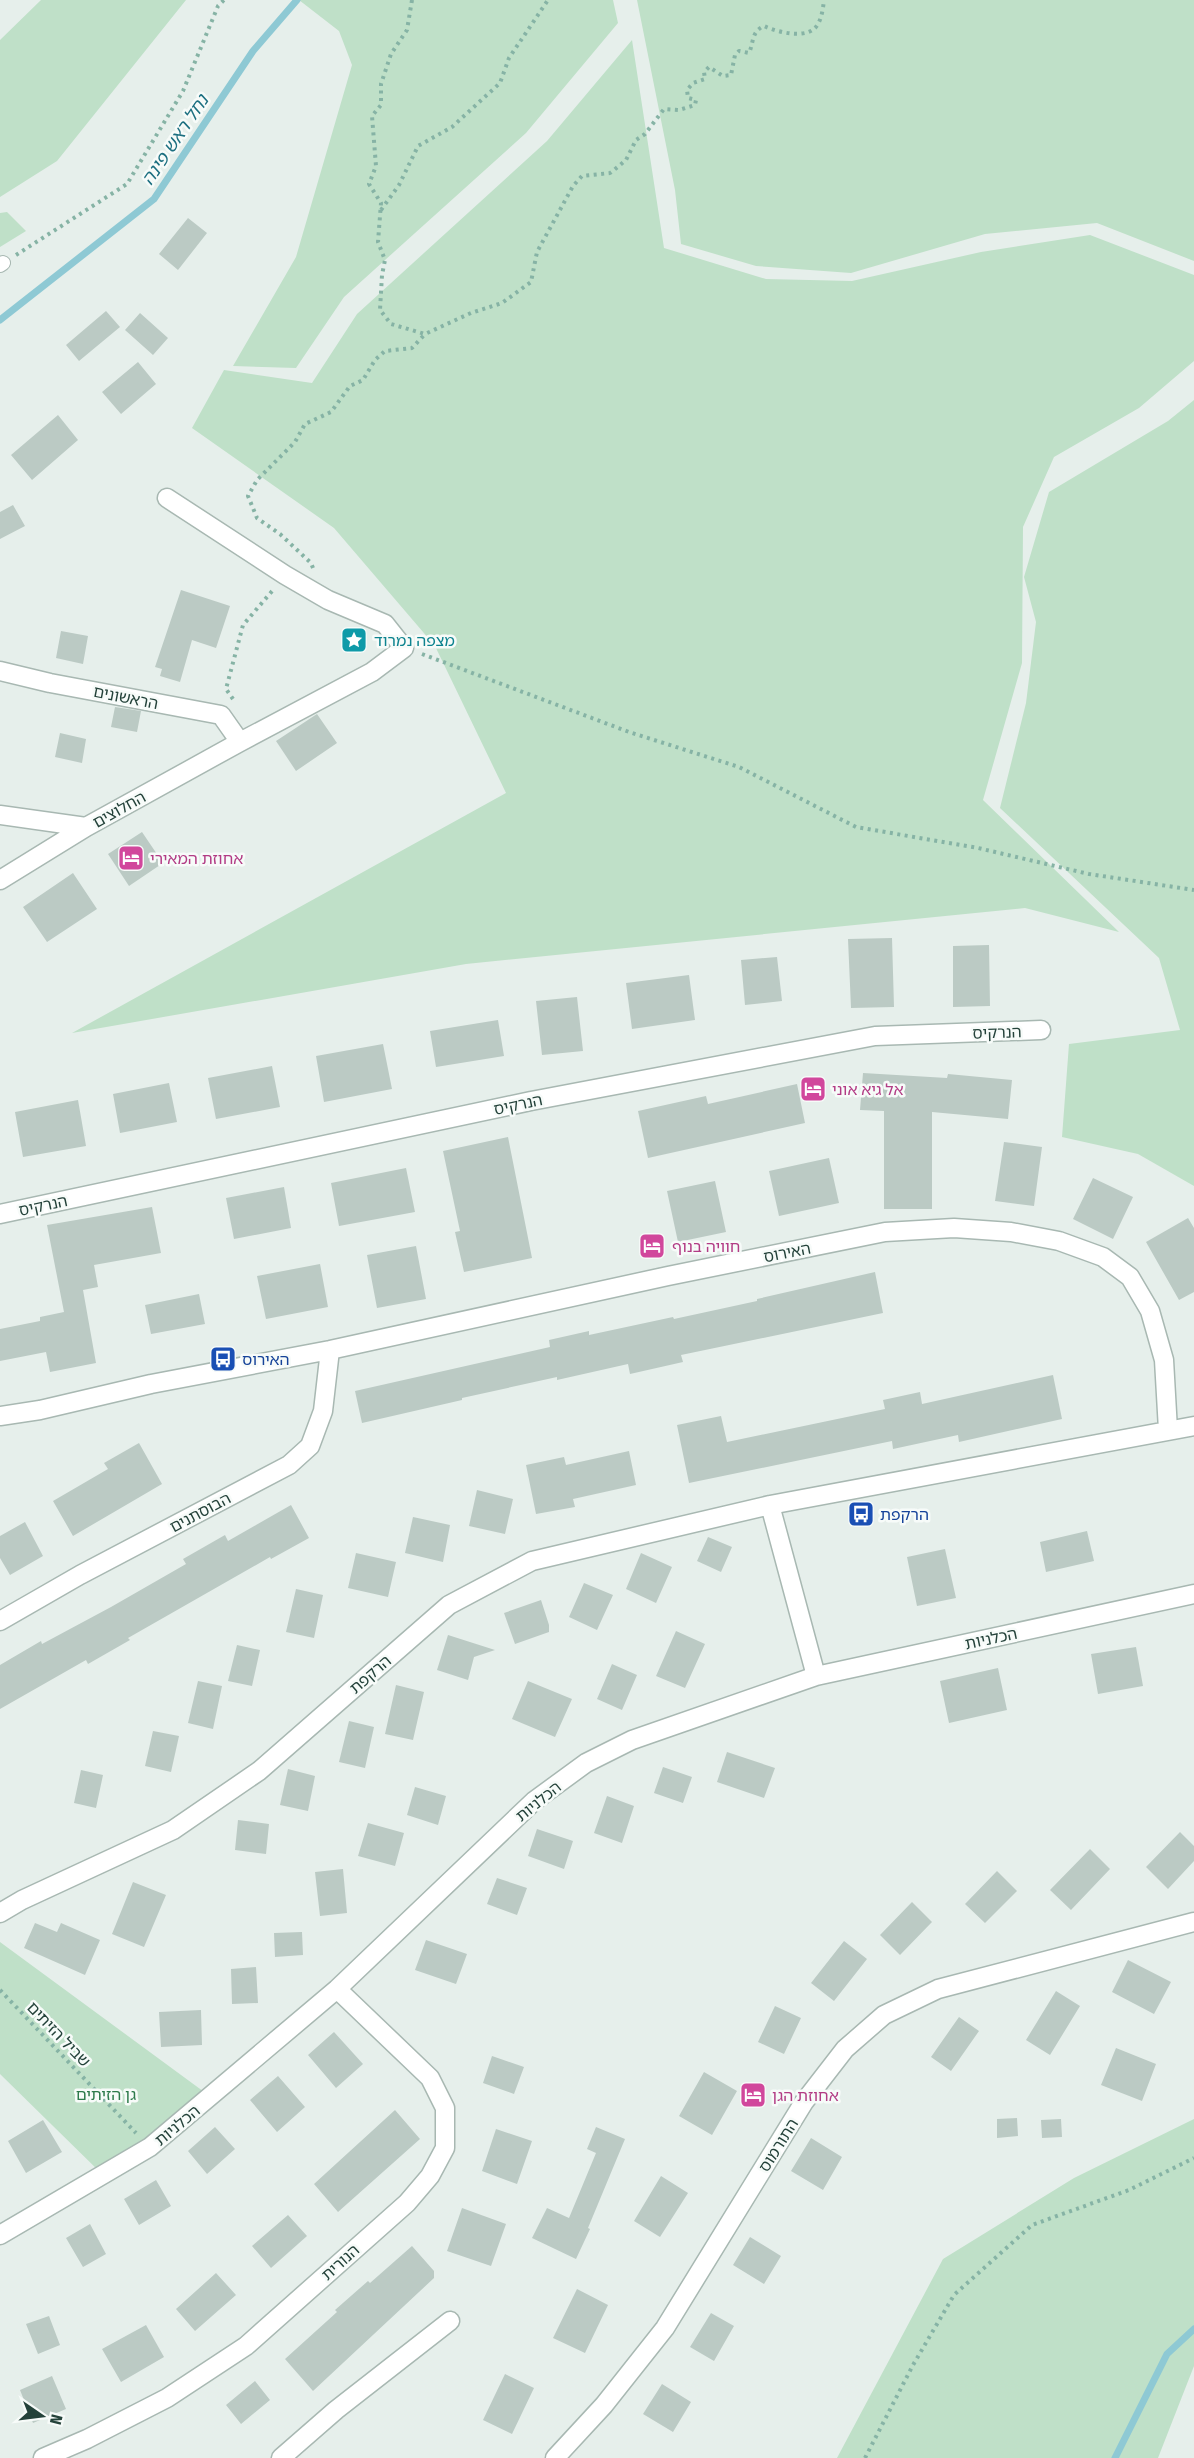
<svg xmlns="http://www.w3.org/2000/svg" width="1194" height="2458" font-family="'Fira Sans Condensed','Noto Sans Hebrew',sans-serif">
<style>
.green{fill:#bfe0c8}
.lines{fill:none;stroke-linecap:round;stroke-linejoin:round}
.stream{stroke:#8ec9d4;stroke-width:7}
.building{fill:#bbcac4}
.lane-casing{stroke:#a8b8b2;stroke-width:16}
.street-casing{stroke:#a8b8b2;stroke-width:21}
.path{stroke:#86b3a5;stroke-width:4;stroke-dasharray:3 4.5;stroke-linecap:butt}
.lane{stroke:#fff;stroke-width:14}
.street{stroke:#fff;stroke-width:18}
.labels{text-anchor:middle;stroke-width:5;stroke-linejoin:round;paint-order:stroke}
.culture-label{font-size:16px;fill:#0d838f;stroke:#f7fbf9;text-anchor:start}
.street-label{font-size:16px;fill:#24423a;stroke:#f7fbf9}
.hotel-label{font-size:16px;fill:#b23c85;stroke:#f7fbf9;text-anchor:start}
.transit-label{font-size:16px;fill:#164399;stroke:#f7fbf9;text-anchor:start}
.park-label{font-size:16px;fill:#2d7a4b;stroke:#f7fbf9}
.water-label{font-size:18px;font-style:italic;fill:#1c6f80;stroke:#f7fbf9}
</style>
<rect width="100%" height="100%" fill="#e6efeb"/>
<!-- green -->
<path class="green" d="M41,0H186L57,161L0,197V40Z
M299,0H613L618,23L526,133L344,297L296,368L233,366L296,257L352,65L339,31Z
M637,0H1194V261L1097,223L985,234L851,273L756,266L681,244L675,190Z
M632,40L664,248L766,279L852,281L981,252L1090,235L1194,275V361L1139,408L1054,457L1023,527L1022,663L983,800L1119,932L1025,908L466,964L72,1033L506,793L435,646L334,528L192,428L224,370L312,383L357,314L547,141Z
M7,212L26,231L0,247V213Z
M1194,400V1186L1138,1154L1062,1137L1069,1044L1180,1030L1159,958L1000,808L1026,703L1036,622L1024,577L1049,492L1168,421Z
M0,1942L211,2097L104,2176L0,2074Z
M1194,2119V2366L1158,2458H837L943,2259L1074,2178Z"/>
<g class="lines">
<!-- stream -->
<path class="stream" d="M0,320L154,199L253,51L297,0
M1115,2458L1167,2354L1194,2329"/>
</g>
<!-- building -->
<path class="building" d="M188,218L207,233L178,270L159,254Z
M106,311L120,327L79,361L66,345Z
M140,313L168,338L153,355L125,330Z
M138,362L156,384L121,414L102,392Z
M58,415L78,440L32,480L11,455Z
M13,505L25,526L0,539V512Z
M181,590L230,606L216,648L192,640L180,682L160,676L162,669L155,667Z
M61,631L88,636L83,664L56,658Z
M115,707L141,711L137,732L111,727Z
M317,714L337,743L296,771L276,741Z
M60,733L86,739L82,763L55,757Z
M142,832L163,863L129,886L108,854Z
M73,873L97,909L47,942L23,907Z
M892,938L894,1007L851,1008L848,939Z
M989,945L990,1006L953,1007V946Z
M777,957L782,1001L745,1005L741,960Z
M689,975L695,1020L632,1029L626,983Z
M577,997L583,1051L542,1055L536,1001Z
M498,1020L504,1056L436,1067L430,1031Z
M383,1044L392,1089L324,1102L316,1056Z
M272,1066L280,1107L216,1119L208,1078Z
M863,1073L947,1078L948,1074L1012,1080L1008,1119L932,1112V1209H884V1111L860,1110Z
M169,1083L177,1122L120,1133L113,1094Z
M797,1084L805,1123L648,1158L638,1111L706,1096L708,1104Z
M78,1100L86,1146L23,1157L15,1112Z
M508,1137L532,1258L464,1272L455,1232L460,1231L443,1151Z
M1004,1142L1042,1147L1034,1206L995,1201Z
M829,1158L839,1203L779,1216L769,1171Z
M406,1168L415,1212L339,1226L331,1183Z
M1093,1178L1133,1197L1113,1239L1073,1219Z
M715,1181L726,1232L678,1242L667,1191Z
M284,1187L291,1228L234,1239L226,1198Z
M152,1207L161,1253L94,1265L98,1287L83,1290L96,1363L50,1372L46,1352L0,1361V1329L40,1321V1317L64,1312L47,1225Z
M1188,1218L1194,1228V1292L1179,1300L1146,1242Z
M416,1246L426,1299L377,1308L367,1255Z
M320,1264L328,1307L266,1319L257,1276Z
M875,1272L883,1313L681,1355L683,1362L630,1374L628,1364L557,1380V1377L462,1398V1400L362,1423L355,1391L550,1347L549,1340L589,1331V1335L673,1317L674,1319L757,1301V1299Z
M199,1294L205,1324L151,1334L145,1305Z
M1053,1375L1062,1419L959,1442L958,1435L893,1449L892,1441L689,1483L677,1425L721,1416L727,1442L885,1409L883,1400L920,1392L922,1404Z
M139,1443L162,1484L73,1536L53,1501L108,1469L104,1463Z
M629,1451L636,1485L573,1499L575,1507L536,1514L526,1465L564,1457L566,1465Z
M477,1490L513,1499L505,1534L469,1526Z
M291,1505L309,1538L271,1559L270,1557L128,1638L130,1640L88,1664L86,1660L0,1709V1665L41,1641L42,1644L111,1607L186,1564L183,1559L225,1535L228,1541Z
M413,1517L450,1525L443,1562L405,1553Z
M25,1522L43,1556L10,1575L0,1558V1536Z
M1087,1531L1094,1561L1046,1572L1040,1542Z
M708,1537L732,1547L721,1572L697,1561Z
M945,1549L956,1598L917,1606L907,1557Z
M356,1553L396,1562L388,1597L348,1588Z
M641,1553L672,1567L656,1603L626,1589Z
M584,1583L613,1595L597,1630L569,1617Z
M296,1589L323,1595L314,1638L286,1632Z
M541,1600L549,1625V1632L515,1644L504,1613Z
M676,1631L705,1644L685,1688L656,1676Z
M448,1635L495,1650L474,1657L468,1680L437,1670Z
M237,1645L260,1650L252,1686L228,1681Z
M1136,1647L1143,1686L1098,1694L1091,1654Z
M612,1664L637,1675L622,1710L597,1699Z
M998,1668L1007,1710L949,1723L940,1681Z
M198,1681L222,1686L213,1729L188,1723Z
M528,1681L572,1699L555,1737L512,1719Z
M396,1685L424,1692L413,1740L385,1734Z
M349,1721L374,1727L365,1768L339,1762Z
M153,1731L179,1736L171,1772L145,1766Z
M727,1752L775,1768L764,1798L717,1782Z
M663,1767L692,1777L683,1803L654,1793Z
M288,1769L315,1776L308,1811L280,1805Z
M81,1770L103,1775L96,1808L74,1803Z
M415,1787L446,1796L438,1825L407,1815Z
M607,1796L634,1806L622,1843L594,1833Z
M238,1820L269,1824L266,1854L235,1850Z
M368,1823L404,1833L395,1866L358,1856Z
M537,1829L573,1841L564,1869L528,1856Z
M1180,1832L1194,1846V1861L1168,1889L1146,1867Z
M1090,1849L1110,1869L1071,1910L1050,1890Z
M343,1869L347,1913L320,1916L315,1872Z
M997,1871L1017,1891L985,1923L965,1904Z
M497,1878L527,1888L517,1915L487,1904Z
M133,1882L166,1895L144,1947L112,1934Z
M912,1902L932,1922L900,1955L880,1935Z
M35,1923L57,1932L61,1923L100,1940L85,1975L24,1948Z
M302,1932L303,1955L275,1957L274,1933Z
M426,1940L467,1954L456,1984L415,1970Z
M844,1941L867,1959L834,2001L811,1983Z
M1128,1960L1171,1982L1154,2014L1112,1992Z
M256,1967L258,2003L232,2004L231,1969Z
M1056,1991L1080,2006L1050,2055L1026,2040Z
M775,2006L801,2018L784,2054L758,2042Z
M201,2010L202,2045L161,2047L159,2012Z
M959,2017L979,2031L951,2071L931,2057Z
M334,2032L363,2064L336,2088L308,2055Z
M1116,2048L1156,2064L1142,2101L1101,2085Z
M492,2056L524,2067L514,2094L483,2083Z
M704,2072L737,2091L712,2135L679,2116Z
M278,2076L305,2107L277,2132L250,2100Z
M395,2110L420,2139L338,2212L314,2184Z
M1017,2118L1018,2136L997,2138V2119Z
M1061,2119L1062,2137L1042,2138L1041,2120Z
M43,2120L62,2152L26,2173L8,2141Z
M215,2127L235,2149L207,2174L188,2151Z
M596,2127L625,2139L588,2228L590,2229L576,2259L532,2238L547,2208L569,2218L596,2153L587,2149Z
M496,2129L532,2141L517,2184L482,2171Z
M811,2138L842,2157L823,2190L791,2171Z
M661,2176L688,2193L660,2237L634,2221Z
M156,2180L171,2206L139,2225L124,2199Z
M462,2208L506,2224L491,2266L447,2251Z
M288,2215L307,2236L271,2268L252,2246Z
M90,2224L106,2254L83,2267L66,2238Z
M750,2237L781,2256L764,2284L733,2265Z
M412,2246L434,2271V2278L313,2391L285,2359L337,2312L335,2310L368,2281L370,2283Z
M216,2273L236,2295L195,2331L176,2309Z
M577,2289L608,2305L585,2353L553,2338Z
M711,2313L734,2326L714,2361L690,2347Z
M49,2316L60,2345L38,2354L26,2324Z
M146,2325L164,2357L121,2382L102,2349Z
M505,2374L534,2388L512,2434L483,2420Z
M52,2376L66,2409L33,2423L20,2390Z
M255,2381L270,2400L241,2424L226,2405Z
M662,2384L691,2402L673,2432L643,2414Z"/>
<g class="lines">
<defs>
<path id="lane" d="M0,265L3,263"/>
<path id="street" d="M0,671L50,683L221,715L240,742
M0,815L86,827
M0,880L86,827L240,742L372,672L404,648L385,624L328,600L285,575L167,498
M0,1214L531,1101L875,1036L1041,1030
M0,1416L40,1410L151,1384L330,1350L668,1276L885,1232L954,1228L1011,1232L1059,1241L1103,1257L1130,1277L1150,1311L1164,1360L1168,1430
M770,1505L816,1676
M0,1621L80,1575L289,1465L310,1446L323,1411L330,1350
M0,1913L22,1900L173,1830L259,1771L449,1605L532,1561L770,1505L1194,1426
M0,2235L150,2147L337,1989L534,1801L586,1763L632,1740L816,1676L1194,1594
M43,2458L87,2439L167,2398L246,2346L407,2203L430,2176L445,2148V2108L430,2078L337,1989
M281,2458L336,2410L450,2321
M555,2458L604,2405L665,2328L804,2102L845,2049L884,2015L938,1989L1194,1922"/>
</defs>
<!-- lane casing -->
<use href="#lane" class="lane-casing"/>
<!-- street casing -->
<use href="#street" class="street-casing"/>
<!-- path -->
<path class="path" d="M412,0L407,30L391,54L381,84V105L372,116L376,166L369,184L381,203L378,242L385,260L382,275L380,310L391,324L425,334L471,313L502,303L531,282L537,252L573,186L582,176L610,173L614,170L626,160L636,140L645,134L664,109L679,110L695,105L696,100L688,98L687,90L693,83L705,79L704,72L709,67L723,76L731,75L735,55L739,51L749,53C754,42 751,32 764,26C777,32 809,41 818,24C822,17 823,8 824,0
M381,210L399,185L418,146L452,127L500,83L509,58L548,0
M16,255L127,184L183,91L218,6L224,0
M313,568L311,563L280,534L257,518L248,496L257,480L295,442L305,424L331,412L350,386L363,380L375,360L385,351L412,348L425,334
M422,654L629,732L739,767L856,827L978,848L1089,874L1194,890
M233,699L226,689L243,625L273,590
M0,1990L136,2133
M865,2458L913,2365L954,2295L1032,2225L1129,2190L1194,2158"/>
<!-- lane -->
<use href="#lane" class="lane"/>
<!-- street -->
<use href="#street" class="street"/>
</g>
<!-- icons -->
<defs>
<symbol id="sight-square" viewBox="-11 -11 22 22"><rect x="-9" y="-9" width="18" height="18" rx="4" fill="#0f9aa8" stroke="#f7fbf9"/><path d="M0-6L1.8-2.2L6-1.7L2.9 1.2L3.7 5.4L0 3.3L-3.7 5.4L-2.9 1.2L-6-1.7L-1.8-2.2Z" fill="#fff"/></symbol>
<symbol id="hotel-square" viewBox="-11 -11 22 22"><rect x="-9" y="-9" width="18" height="18" rx="4" fill="#d1479c" stroke="#f7fbf9"/><path d="M-6-4.5h1.5V1H6V5H4.5V3h-9V5H-6ZM-4 0a1.8 1.8 0 1 1 3.6 0ZM.5 0V-2.5h3Q6-2.5 6 0Z" fill="#fff"/></symbol>
<symbol id="bus-square" viewBox="-11 -11 22 22"><rect x="-9" y="-9" width="18" height="18" rx="4" fill="#1a4fb4" stroke="#f7fbf9"/><path d="M-5-6H5V4H4V6H2V4H-2V6H-4V4H-5ZM-3.5-4V0h7V-4ZM-3.5 1.2v1.5H-2V1.2ZM2 1.2v1.5H3.5V1.2Z" fill="#fff"/></symbol>
</defs>
<g fill-rule="evenodd">
<use href="#sight-square" x="339" y="625" width="30" height="30"/>
<use href="#hotel-square" x="116" y="843" width="30" height="30"/>
<use href="#hotel-square" x="798" y="1074" width="30" height="30"/>
<use href="#hotel-square" x="637" y="1231" width="30" height="30"/>
<use href="#bus-square" x="208" y="1344" width="30" height="30"/>
<use href="#bus-square" x="846" y="1499" width="30" height="30"/>
<use href="#hotel-square" x="738" y="2080" width="30" height="30"/>
</g>
<g class="labels">
<!-- culture labels -->
<g class="culture-label">
<text x="374" y="646">מצפה נמרוד</text>
</g>
<!-- street labels -->
<g class="street-label">
<text transform="translate(126 697) rotate(11)" y="6">הראשונים</text>
<text transform="translate(119 809) rotate(-29)" y="6">החלוצים</text>
<text transform="translate(997 1032) rotate(-2)" y="6">הנרקיס</text>
<text transform="translate(518 1104) rotate(-12)" y="6">הנרקיס</text>
<text transform="translate(43 1205) rotate(-12)" y="6">הנרקיס</text>
<text transform="translate(787 1252) rotate(-11)" y="6">האירוס</text>
<text transform="translate(200 1512) rotate(-28)" y="6">הבוסתנים</text>
<text transform="translate(991 1638) rotate(-12)" y="6">הכלניות</text>
<text transform="translate(370 1674) rotate(-41)" y="6">הרקפת</text>
<text transform="translate(538 1801) rotate(-39)" y="6">הכלניות</text>
<text transform="translate(59 2034) rotate(46)" y="6">שביל הזיתים</text>
<text transform="translate(177 2125) rotate(-40)" y="6">הכלניות</text>
<text transform="translate(778 2145) rotate(-58)" y="6">התורמוס</text>
<text transform="translate(340 2262) rotate(-42)" y="6">הנורית</text>
</g>
<!-- hotel labels -->
<g class="hotel-label">
<text x="150" y="864">אחוזת המאירי</text>
<text x="832" y="1095">אל גיא אוני</text>
<text x="672" y="1252">חוויה בנוף</text>
<text x="772" y="2101">אחוזת הגן</text>
</g>
<!-- transit labels -->
<g class="transit-label">
<text x="242" y="1365">האירוס</text>
<text x="880" y="1520">הרקפת</text>
</g>
<!-- park labels -->
<g class="park-label">
<text x="106" y="2100">גן הזיתים</text>
</g>
<!-- water labels -->
<g class="water-label">
<text transform="translate(175 140) rotate(-56)" y="6">נחל ראש פינה</text>
</g>
</g>
<!-- north arrow -->
<g transform="translate(42 2416) rotate(104)" stroke="#f7fbf9" stroke-width="4.5" paint-order="stroke">
<path d="M0-4.5L10 22L0 15L-10 22Z" fill="#24423a"/>
<text y="-9" font-size="16" font-weight="bold" text-anchor="middle" fill="#24423a">N</text>
</g>
</svg>
